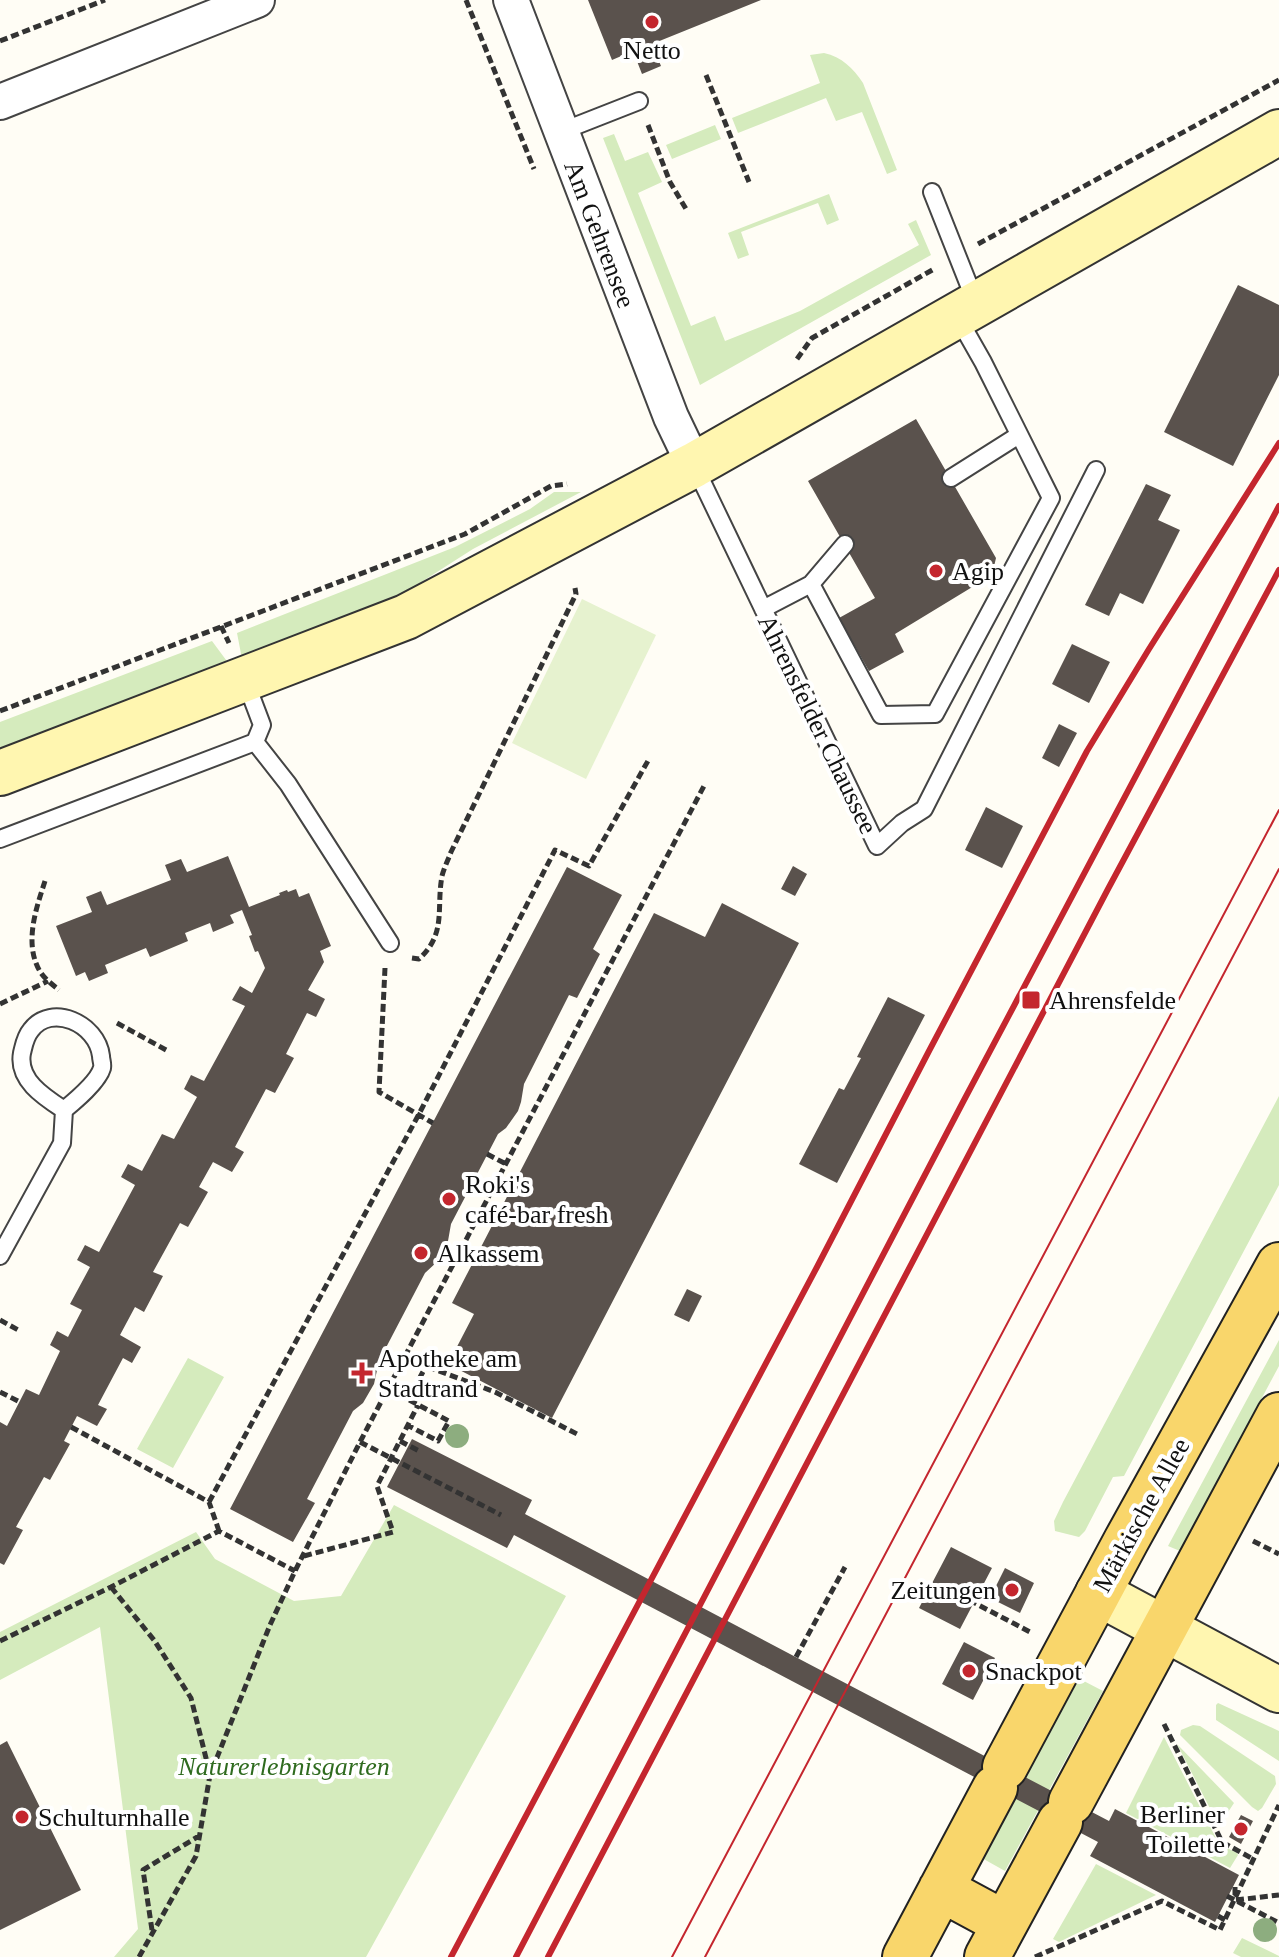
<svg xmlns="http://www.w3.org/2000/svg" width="1279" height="1957" font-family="Georgia,serif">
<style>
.green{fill:#d5ebbd}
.pitch{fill:#e6f2cf}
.building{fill:#5a524d}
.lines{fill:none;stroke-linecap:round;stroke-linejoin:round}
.lane-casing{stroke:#444;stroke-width:20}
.street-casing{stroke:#444;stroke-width:38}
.secondary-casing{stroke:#333;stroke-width:48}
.primary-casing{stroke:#222;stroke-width:48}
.path{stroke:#333;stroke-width:5;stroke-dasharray:8 4;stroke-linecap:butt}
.lane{stroke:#fff;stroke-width:16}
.street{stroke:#fff;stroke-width:34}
.secondary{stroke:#fff6b0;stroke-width:44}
.primary{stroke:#f9d66b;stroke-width:44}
.tram{stroke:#c4262e;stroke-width:2}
.rail{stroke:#c4262e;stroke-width:6}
.tree{fill:#8dad7f}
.poi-dot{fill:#c4262e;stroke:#fff;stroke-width:3}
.labels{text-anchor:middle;stroke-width:8;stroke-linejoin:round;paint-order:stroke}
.poi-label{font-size:26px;fill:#111;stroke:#fff;text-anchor:start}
.street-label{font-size:26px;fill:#111;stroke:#fff}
.park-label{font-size:26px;font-style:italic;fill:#2f6b1f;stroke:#fff}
</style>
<rect width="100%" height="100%" fill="#fffdf5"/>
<!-- green -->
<path class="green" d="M824,53C842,57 853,68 863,83L897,170L887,174L862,112L836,121L826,98L738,133L732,118L820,83L810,55Z
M715,125L721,139L672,159L666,145Z
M614,134L625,161L648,152L662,182L638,193L691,326L715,316L725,341L800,311L919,245L908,224L916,220L931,255L700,385L603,138Z
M829,194L839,220L827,225L818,203L741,232L749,255L738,259L728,233Z
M554,492H581L473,549L390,602L242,659L237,633L455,547L530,509Z
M212,641L229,664L0,752V722Z
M1279,1096V1185L1124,1476L1113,1477L1085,1531L1079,1537L1055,1531L1054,1521L1063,1502Z
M1279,1340V1366L1180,1551L1168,1546Z
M188,1358L224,1377L173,1468L137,1449Z
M394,1505L566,1596L366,1957H114L138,1929L100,1627L0,1680V1632L196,1532L215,1559L294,1601L341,1596Z
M1078,1678L1103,1691L1005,1871L980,1857Z
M1218,1703L1279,1731V1761L1216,1720V1705Z
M1193,1725L1200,1726L1275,1776L1276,1784L1262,1808L1258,1811L1252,1807L1180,1735L1181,1730Z
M1164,1737L1219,1844L1237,1853L1238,1855L1230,1868L1126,1813Z
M1177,1744L1234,1803L1219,1826Z
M1096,1864L1156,1895L1059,1942L1053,1939Z
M1242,1938L1279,1956V1957H1241L1233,1953Z"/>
<!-- pitch -->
<path class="pitch" d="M582,599L656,635L586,779L512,743Z"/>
<!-- building -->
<path class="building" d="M588,0H761L652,44L661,66L642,74L633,51L612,60Z
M1238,285L1279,305V375L1233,466L1164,432Z
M916,419L996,558L992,575L895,634L904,652L869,671L839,618L875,598L808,481Z
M1146,484L1171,495L1158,520L1180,530L1143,604L1120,593L1109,616L1085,605Z
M1072,644L1110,662L1089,703L1052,684Z
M1059,724L1077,733L1059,767L1042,758Z
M986,807L1023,826L1002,868L965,850Z
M228,856L249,907L280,895L279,893L287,890L288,892L296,889L299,897L309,893L331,946L320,951L324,962L308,990L325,999L316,1017L307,1013L286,1054L294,1058L275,1093L266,1089L235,1147L244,1152L232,1172L213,1162L199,1187L208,1192L188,1227L180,1223L153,1272L163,1276L144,1312L135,1307L120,1335L141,1347L132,1363L123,1358L98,1405L107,1409L97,1426L77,1416L64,1441L70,1444L50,1480L44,1477L16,1527L23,1530L4,1565L0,1563V1422L7,1426L26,1389L39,1395L60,1351L50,1345L57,1331L68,1337L82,1310L70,1304L90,1267L77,1260L85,1245L99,1252L135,1185L121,1177L128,1164L142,1171L162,1134L174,1139L197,1097L184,1089L191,1075L204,1081L245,1006L232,1000L240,986L252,993L265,968L258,951L255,952L249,936L252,935L242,910L230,915L234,923L213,932L210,923L185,933L188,941L150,957L146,948L105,965L108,973L89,981L85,972L76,976L56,926L92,912L86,897L101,891L107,905L171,880L165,865L181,859L187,872Z
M793,866L807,874L795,896L781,889Z
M567,867L622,895L593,949L600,954L577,998L569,995L524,1084L521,1102L518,1111L506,1128L498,1134L451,1224L448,1241L445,1251L439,1260L425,1273L379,1361L374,1384L363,1403L353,1411L307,1499L315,1503L293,1542L230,1509Z
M722,903L799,943L552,1418L448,1364L474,1314L452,1303L654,913L705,937Z
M888,997L925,1015L837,1183L799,1164L839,1088L844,1090L861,1058L857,1057Z
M687,1289L702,1296L689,1322L674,1315Z
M412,1439L532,1500L525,1514L807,1663L1109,1821L1115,1809L1239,1875L1215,1922L1090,1856L1098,1842L514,1535L507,1548L387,1487Z
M951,1547L992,1568L960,1629L919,1608Z
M1005,1568L1034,1583L1020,1613L990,1598Z
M964,1642L995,1658L973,1700L942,1684Z
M7,1741L81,1890L0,1930V1745Z
M1241,1815L1253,1821L1241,1844L1229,1837Z"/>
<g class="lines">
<defs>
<path id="lane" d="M560,132L639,101
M932,192L976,303
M695,467L877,846L902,823L924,809L1096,470
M951,478L1019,435
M811,584L881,715L935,714L1051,498L983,362L958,318
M763,609L811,584L845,544
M245,680L262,725L255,742L288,784L390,943
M0,839L255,742
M0,1256L62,1143L64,1110C75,1101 98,1082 102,1068C103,1064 101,1060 101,1056C97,1023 51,1003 31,1030C25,1037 24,1045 22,1053C17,1080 44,1097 64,1110"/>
<path id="street" d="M511,0L671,417L694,465
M0,102L257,0"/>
<path id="secondary" d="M0,773L406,617L694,465L1279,132
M1098,1593L1279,1690"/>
<path id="primary" d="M1005,1767L1126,1541L1279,1265
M1071,1802L1279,1415
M941,1889L1004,1923
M905,1957L995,1788
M987,1957L1060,1822"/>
</defs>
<!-- lane casing -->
<use href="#lane" class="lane-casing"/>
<!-- street casing -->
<use href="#street" class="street-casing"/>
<!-- secondary casing -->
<use href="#secondary" class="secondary-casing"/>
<!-- primary casing -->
<use href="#primary" class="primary-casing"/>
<!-- path -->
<path class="path" d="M466,0L534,169
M0,41L105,0
M706,75L749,182
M648,125L670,182L686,209
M978,244L1279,80
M797,359L812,338L934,269
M221,626L229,643
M0,711L465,534L551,486L567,484
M45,881C36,909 23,945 41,973C45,979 53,985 59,990
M412,958L419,959C447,933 436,909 442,876C444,868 448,860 451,852L576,594L575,588
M385,968L379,1092L433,1123
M0,1004L48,981
M117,1023L168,1051
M487,1154L506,1164
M0,1320L20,1331
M406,1356L426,1366L495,1392L579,1435
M388,1389L449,1421L438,1441L407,1425
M0,1392L20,1402
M408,1400L426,1366
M71,1427L209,1502L219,1531
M400,1441L421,1452
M360,1442L501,1515
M209,1502L419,1114L555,850L589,866L649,759
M1253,1541L1279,1554
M304,1556L393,1532L377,1486L418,1405
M111,1587L154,1640L191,1698L210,1774
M948,1589L1032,1633
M0,1641L111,1587L219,1531L295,1571
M796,1657L845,1567
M1164,1724L1222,1842L1253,1859
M1235,1895V1883
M1227,1896L1279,1923
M1236,1900L1279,1895
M1218,1916L1225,1920
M152,1930L143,1870L199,1836
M139,1957L196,1856L210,1775L270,1625L295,1571L360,1442L705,784
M1035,1957L1162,1901L1220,1930L1279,1805"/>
<!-- lane -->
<use href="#lane" class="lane"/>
<!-- street -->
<use href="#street" class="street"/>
<!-- secondary -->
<use href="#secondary" class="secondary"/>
<!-- primary -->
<use href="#primary" class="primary"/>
<!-- tram -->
<path class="tram" d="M672,1957L1279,810
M705,1957L1279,869"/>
<!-- rail -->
<path class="rail" d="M451,1957L817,1267L929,1051L1087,751L1149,649L1279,443
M516,1957L963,1102L1279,506
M548,1957L1108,889L1279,570"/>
</g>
<!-- trees -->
<g class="tree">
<circle cx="457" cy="1436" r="12"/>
<circle cx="1265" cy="1930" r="12"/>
</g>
<!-- markers -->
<g class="poi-dot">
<circle cx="652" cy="22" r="8"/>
<circle cx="936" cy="571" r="8"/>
<rect x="1021" y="990" width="20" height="20" rx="4"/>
<circle cx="449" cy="1199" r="8"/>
<circle cx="421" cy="1253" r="8"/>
<path d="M358 1361h8v8h8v8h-8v8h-8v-8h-8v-8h8z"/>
<circle cx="1012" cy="1590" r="8"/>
<circle cx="969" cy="1671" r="8"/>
<circle cx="22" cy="1817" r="8"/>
<circle cx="1241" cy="1829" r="8"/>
</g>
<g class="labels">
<!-- poi labels -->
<g class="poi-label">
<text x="652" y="59" text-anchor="middle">Netto</text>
<text x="952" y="580">Agip</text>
<text x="1049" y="1009">Ahrensfelde</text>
<text x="465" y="1193">Roki's<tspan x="465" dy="30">café-bar fresh</tspan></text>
<text x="437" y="1262">Alkassem</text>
<text x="378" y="1367">Apotheke am<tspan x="378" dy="30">Stadtrand</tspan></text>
<text x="996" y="1599" text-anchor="end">Zeitungen</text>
<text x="985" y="1680">Snackpot</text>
<text x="1225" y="1823" text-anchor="end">Berliner<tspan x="1225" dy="30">Toilette</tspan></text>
<text x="38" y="1826">Schulturnhalle</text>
</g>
<!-- street labels -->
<g class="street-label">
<text transform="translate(600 234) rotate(69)" y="9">Am Gehrensee</text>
<text transform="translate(818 724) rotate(64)" y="9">Ahrensfelder Chaussee</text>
<text transform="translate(1141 1515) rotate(-61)" y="9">Märkische Allee</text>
</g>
<!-- park labels -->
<g class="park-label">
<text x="284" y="1775">Naturerlebnisgarten</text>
</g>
</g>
</svg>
